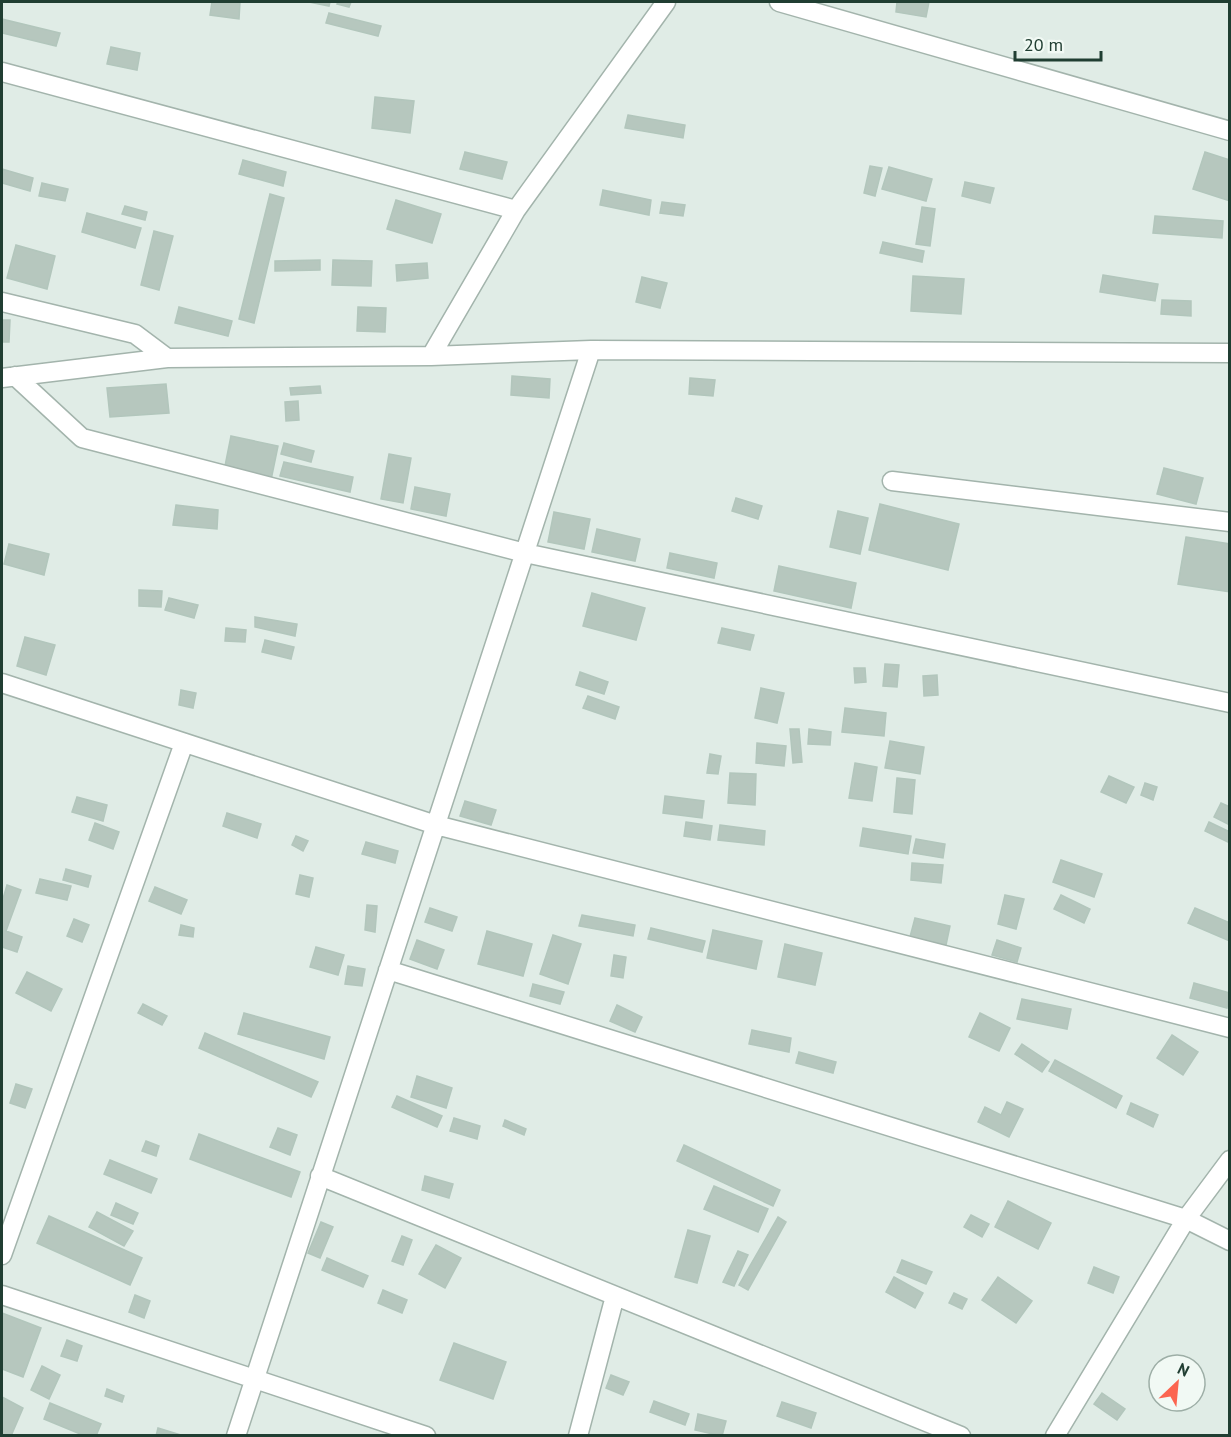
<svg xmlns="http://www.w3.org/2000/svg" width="1231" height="1437" font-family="'PT Sans',sans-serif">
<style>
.building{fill:#b6c7be;stroke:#b2c6bc;stroke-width:1.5}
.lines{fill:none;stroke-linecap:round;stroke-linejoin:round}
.minor-casing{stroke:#a3b4ac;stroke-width:21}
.minor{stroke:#fff;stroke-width:18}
</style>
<rect width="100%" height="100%" fill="#e0ece6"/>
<!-- building -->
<path class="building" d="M212,2H240L239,19L210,15Z
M309,2H330L329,6Z
M338,2H351L349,7L337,4Z
M897,2H929L926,17L896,12Z
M329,13L381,26L378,36L326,23Z
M2,19L60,33L56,46L2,33Z
M111,47L140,53L137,70L107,64Z
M375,97L414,101L410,133L372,128Z
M628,115L685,125L683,138L625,128Z
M465,152L507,162L502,179L460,169Z
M1205,152L1230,160V201L1193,189Z
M243,160L286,172L283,186L239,174Z
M870,166L882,168L875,196L864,193Z
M889,167L932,179L926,201L882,189Z
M2,169L33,178L30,191L2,183Z
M965,182L994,188L990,203L962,196Z
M42,183L68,189L65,201L39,196Z
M603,190L651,200L649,215L600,205Z
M270,194L284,198L254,323L239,319Z
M396,200L441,214L432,243L387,229Z
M662,202L685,205L683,216L660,213Z
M125,206L147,212L145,220L122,214Z
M922,207L935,209L930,246L916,244Z
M87,213L141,228L135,248L82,232Z
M1155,216L1223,221L1222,238L1153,233Z
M154,231L173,236L159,290L141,285Z
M883,242L924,251L922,262L880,253Z
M16,245L55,256L47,289L7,278Z
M320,260V270L275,271V261Z
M333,260L372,261L371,286L332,285Z
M427,263L428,278L397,281L396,265Z
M1103,275L1158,284L1155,301L1100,292Z
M913,276L964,279L961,314L911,311Z
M642,277L667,283L660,308L636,302Z
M1162,300L1191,301V316L1161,314Z
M179,307L232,321L228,336L175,323Z
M358,307L386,308L385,332L357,331Z
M2,320H10L9,342H2Z
M512,376L550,379L549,398L511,395Z
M690,378L715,380L713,396L689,394Z
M166,384L169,413L110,417L107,388Z
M320,386L321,393L291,395L290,388Z
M298,401L299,420L286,421L285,402Z
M231,436L278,446L271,480L224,471Z
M284,443L314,451L311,462L281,454Z
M389,454L411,458L403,503L381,499Z
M284,462L353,477L350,492L280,476Z
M1164,468L1203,478L1196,504L1157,494Z
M415,487L450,494L446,516L411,509Z
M736,498L762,506L758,519L732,511Z
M880,504L959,524L948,570L869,550Z
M176,505L218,510L217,529L173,525Z
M838,511L868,518L860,554L830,547Z
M554,512L590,519L584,549L548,542Z
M597,529L640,539L635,561L592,552Z
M1186,537L1230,544V592L1178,584Z
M9,544L49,554L44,575L4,564Z
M670,553L717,563L714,578L667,568Z
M779,566L856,583L851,608L774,591Z
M139,590L162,591L161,607L139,606Z
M592,593L645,608L636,640L583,626Z
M169,598L198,605L194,618L165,610Z
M255,617L297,624L295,636L255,627Z
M226,628L246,630L245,642L225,641Z
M722,628L754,635L750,650L718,643Z
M25,637L55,645L46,675L17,666Z
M265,640L294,647L291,659L262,652Z
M885,664L899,665L897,687L883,686Z
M854,668H865L866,682L855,683Z
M580,672L608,682L604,694L576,685Z
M937,675L938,695L924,696L923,676Z
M761,688L784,693L777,723L755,718Z
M181,690L196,693L193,708L179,705Z
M588,696L619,707L615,719L583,708Z
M845,708L886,713L884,736L842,732Z
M790,729H799L802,762L793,763Z
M809,729L831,732L830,745L808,744Z
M890,741L924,747L920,774L885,768Z
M757,743L786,746L784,766L756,763Z
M710,754L721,756L718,774L707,773Z
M855,763L877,767L872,801L849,798Z
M730,773L756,774L755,805L728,803Z
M1109,776L1134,787L1126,803L1101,792Z
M897,778L915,780L912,814L894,812Z
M1145,783L1157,787L1153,800L1141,795Z
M665,796L704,801L702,818L663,813Z
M77,797L107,805L103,821L72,812Z
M465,801L496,810L491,825L460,816Z
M1221,803L1230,807L1228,824L1214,817Z
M227,813L261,824L257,838L223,826Z
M686,822L712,826L710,840L684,836Z
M1209,822L1230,832V843L1205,831Z
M95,823L119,832L113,849L89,840Z
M720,825L765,831L764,845L718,840Z
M863,828L911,836L908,854L860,846Z
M296,836L308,841L303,851L292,845Z
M916,839L945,844L943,858L913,853Z
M366,842L398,851L395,863L362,854Z
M1061,860L1102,874L1094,897L1053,882Z
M912,863L943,865L941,883L911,880Z
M66,869L91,876L88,887L63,880Z
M300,875L313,878L309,897L296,894Z
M40,879L71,886L67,900L36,893Z
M7,885L21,890L6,931L22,937L17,952L2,947V902Z
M155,887L187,900L181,914L149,901Z
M1005,895L1024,899L1016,929L998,924Z
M1061,895L1090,909L1084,923L1054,909Z
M367,905L377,906L375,932L365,930Z
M430,908L457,917L452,931L425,922Z
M1195,908L1230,923V941L1188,923Z
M582,915L635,925L633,936L579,926Z
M915,918L950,926L946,945L910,937Z
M74,919L89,925L82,942L67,936Z
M181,925L194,928L193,937L179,935Z
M651,928L705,941L702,952L648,939Z
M713,930L762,941L756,969L707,958Z
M487,931L532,944L523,976L478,964Z
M553,935L581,944L568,984L540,974Z
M417,940L444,950L437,969L410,959Z
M997,940L1021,948L1017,962L992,955Z
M785,944L822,953L815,985L778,977Z
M316,947L344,955L338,975L310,967Z
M614,955L626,957L623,978L611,976Z
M348,966L365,969L362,986L345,984Z
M27,972L62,989L51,1011L16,993Z
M1194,983L1230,993L1227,1008L1190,998Z
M533,984L564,992L560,1004L530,996Z
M1022,999L1071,1009L1067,1029L1017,1019Z
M143,1004L167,1016L162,1025L138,1013Z
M617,1005L642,1017L635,1032L610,1021Z
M244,1013L330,1037L324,1059L238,1034Z
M980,1013L1010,1028L999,1051L969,1037Z
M752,1030L791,1038L789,1052L749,1044Z
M205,1033L318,1082L311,1097L199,1048Z
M1172,1035L1198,1052L1183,1075L1157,1058Z
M1022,1044L1049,1062L1042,1072L1015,1054Z
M799,1052L836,1062L833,1073L796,1063Z
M1055,1060L1122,1096L1116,1108L1049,1071Z
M417,1076L452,1088L446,1108L411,1097Z
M16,1084L32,1089L25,1108L10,1103Z
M397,1096L442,1116L437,1127L392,1107Z
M1007,1102L1023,1109L1009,1137L978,1122L985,1107L1001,1115Z
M1131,1103L1158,1115L1153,1127L1127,1114Z
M454,1118L480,1126L477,1139L450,1131Z
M505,1120L526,1129L524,1135L503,1126Z
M278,1128L297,1135L290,1155L270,1147Z
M199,1134L300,1172L291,1197L190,1159Z
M146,1141L159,1146L156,1156L142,1151Z
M684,1145L780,1190L773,1206L677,1161Z
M110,1160L157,1179L151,1193L104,1174Z
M425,1176L453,1184L449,1198L422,1190Z
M714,1186L768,1209L758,1232L704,1209Z
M1008,1201L1051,1223L1038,1249L995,1227Z
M116,1203L138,1213L133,1224L111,1215Z
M97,1212L133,1231L124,1246L89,1227Z
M971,1215L989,1224L982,1237L964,1227Z
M49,1216L142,1258L130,1285L37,1243Z
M778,1217L786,1222L748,1290L739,1285Z
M321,1222L333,1227L320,1258L308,1253Z
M688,1230L710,1236L697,1283L675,1277Z
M402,1236L412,1240L403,1265L392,1261Z
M436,1245L461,1258L445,1288L419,1274Z
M738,1251L748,1255L734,1286L723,1282Z
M327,1258L368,1276L363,1287L322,1270Z
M902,1260L932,1272L926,1284L897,1272Z
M1094,1267L1119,1277L1113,1293L1088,1283Z
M894,1277L923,1293L915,1308L886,1292Z
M998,1277L1032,1301L1016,1323L982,1300Z
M383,1290L407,1300L402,1313L378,1303Z
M954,1293L967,1299L962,1309L949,1303Z
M135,1295L150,1301L144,1318L129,1312Z
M2,1313L41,1328L23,1377L2,1369Z
M67,1340L82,1346L77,1361L61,1356Z
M454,1343L506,1362L493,1399L440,1380Z
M42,1366L60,1375L49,1399L31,1390Z
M611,1375L629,1382L623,1395L606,1388Z
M107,1389L124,1396L122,1402L105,1396Z
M1102,1393L1125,1409L1117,1420L1094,1404Z
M2,1397L23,1408L11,1436H2Z
M654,1401L689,1414L685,1425L650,1412Z
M782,1402L816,1413L811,1428L777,1416Z
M50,1403L101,1424L96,1436H85L44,1419Z
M698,1414L726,1421L722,1436L695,1430Z
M158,1428L184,1436H156Z"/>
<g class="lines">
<defs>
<path id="minor" d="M779,2L1230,131
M2,72L516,210
M2,302L135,334L167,358
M431,356L516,210L666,2
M15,376L82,438L525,553L1230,703
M2,378L167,358L431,356L591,350L1230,353
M892,481L1230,522
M2,683L436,825L1230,1028
M388,970L1186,1219L1230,1241
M320,1176L961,1436
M2,1255L184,743
M2,1295L426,1436
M236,1436L591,350
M578,1436L615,1296
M1055,1436L1186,1219L1230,1160"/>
</defs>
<!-- minor casing -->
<use href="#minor" class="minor-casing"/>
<!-- minor -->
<use href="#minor" class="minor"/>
</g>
<!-- border -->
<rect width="1231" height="1437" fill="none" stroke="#203e32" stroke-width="6"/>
<!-- north arrow -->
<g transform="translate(1177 1383) rotate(26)"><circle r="28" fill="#f1f9f4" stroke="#9daea6" stroke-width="1.5"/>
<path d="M0-4.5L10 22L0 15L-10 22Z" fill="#fb6550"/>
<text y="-9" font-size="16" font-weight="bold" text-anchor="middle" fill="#203e32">N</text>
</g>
<!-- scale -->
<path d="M1015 51v9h86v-9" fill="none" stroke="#203e32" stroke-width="3"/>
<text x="1024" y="51" font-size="18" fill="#203e32" stroke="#f1f9f4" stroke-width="4.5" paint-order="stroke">20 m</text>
</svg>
